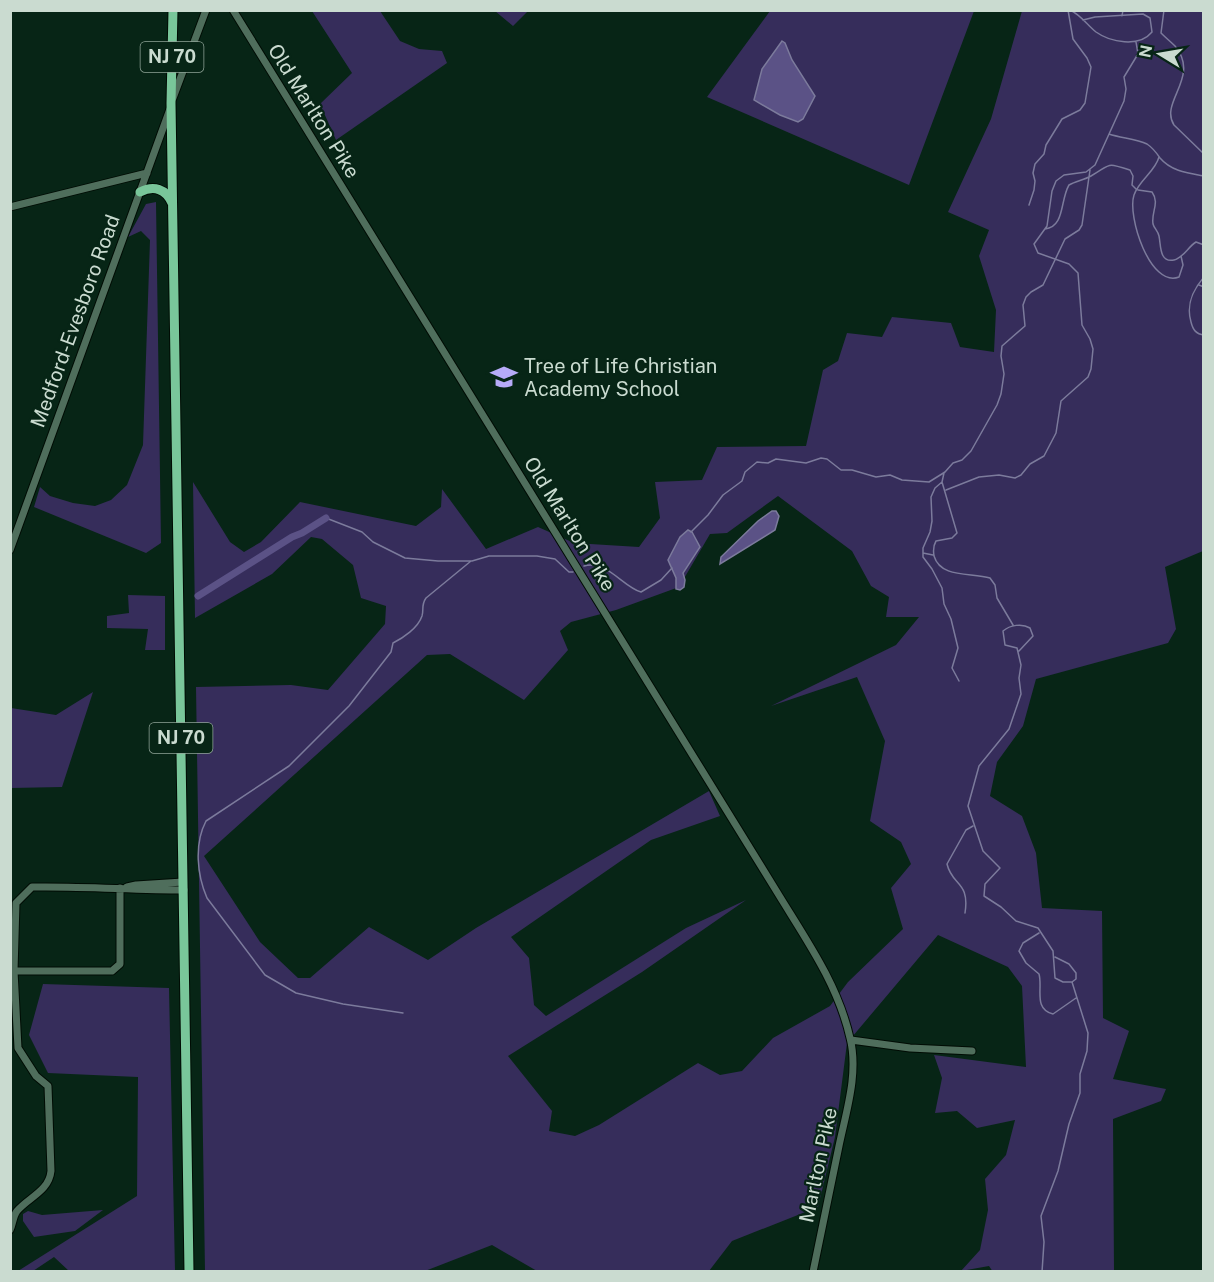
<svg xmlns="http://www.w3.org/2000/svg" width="1214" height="1282" font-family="'Public Sans',sans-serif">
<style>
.green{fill:#362d5b;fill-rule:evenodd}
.water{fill:#5b5286;stroke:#7c7b9c;stroke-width:1.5}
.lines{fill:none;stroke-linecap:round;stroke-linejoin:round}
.stream{stroke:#7c7b9c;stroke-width:1.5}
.canal{stroke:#5b5286;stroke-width:7}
.minor-casing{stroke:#000c04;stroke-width:9}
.highway-casing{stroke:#000c04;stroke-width:11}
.minor{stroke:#4f6e5c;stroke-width:7}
.highway{stroke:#79c69a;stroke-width:9}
.labels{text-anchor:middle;stroke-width:4.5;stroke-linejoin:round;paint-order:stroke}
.shield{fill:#072516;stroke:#90a498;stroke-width:1.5}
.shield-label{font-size:18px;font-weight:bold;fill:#cadbd0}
.street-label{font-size:20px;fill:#cadbd0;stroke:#072516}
.poi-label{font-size:20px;fill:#cadbd0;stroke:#072516;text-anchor:start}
</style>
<rect width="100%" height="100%" fill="#072516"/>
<!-- green -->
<path class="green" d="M312,11H380L400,41L419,49L442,51L447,63L336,140L320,104L352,73Z
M495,11H528L513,26Z
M770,11H974L909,185L707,97Z
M1022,11H1203V551L1165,567L1176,629L1168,643L1036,679L1023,726L997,762L990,796L1022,816L1036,853L1042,908L1102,911L1103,1018L1129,1031L1113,1079L1166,1089L1161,1101L1113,1119L1114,1271L993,1272L989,1266L961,1271L980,1250L988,1210L985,1179L1006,1155L1015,1120L977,1128L957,1111L935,1113L942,1078L934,1055L1026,1067L1022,986L1008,967L938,935L847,1043L835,1137L818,1207L732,1241L709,1271H537L492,1245L425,1271H205L196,687L291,685L328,690L385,624L386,606L361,598L353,565L322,539L311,537L272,574L195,618L193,482L230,542L244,552L261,542L300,502L416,526L441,507L442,489L486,549L538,527L574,543L639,547L660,518L655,482L702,480L717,447L806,446L823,370L838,361L847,333L882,337L892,317L951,323L960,347L994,352L996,310L979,256L989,230L948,212L991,119ZM778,496L852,551L871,586L889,597L886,617H919L896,645L771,706L857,677L885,741L870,821L901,842L911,864L891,888L903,929L848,982L830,1006L773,1038L742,1071L720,1075L698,1063L599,1125L575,1136L549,1131L552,1111L508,1056L642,972L746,900L686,928L546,1016L534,1005L529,958L511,937L651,840L720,816L709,791L476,928L428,960L369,927L310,978H298L260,942L204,856L427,655L450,654L524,700L568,650L560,631L571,622L616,610L679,587L710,534L727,533Z
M156,202L161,543L146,553L34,507L40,487L50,496L73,503L95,506L111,500L127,485L143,445L150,240L141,231L128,237L146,204Z
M128,595L165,596V650H145L148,629L107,628V616L129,613Z
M93,692L62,787L11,788V708L56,715Z
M43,984L169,988L175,1271H69L54,1257L33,1271H18L137,1196L138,1077L48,1073L29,1035Z
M103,1210L75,1231L34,1237L23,1221V1214L28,1211L42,1215Z"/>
<!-- water -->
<path class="water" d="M782,41L785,43L792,60L815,96L803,119L798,122L780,115L754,100L762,69Z
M772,511H776L779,516L775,530L720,564L721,557L758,521Z
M688,530L692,532L700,547L683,573L685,580L684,587L680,590L676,589V578L668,560L680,537Z"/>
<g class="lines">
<!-- stream -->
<path class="stream" d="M1070,10C1081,15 1087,25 1096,32C1110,42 1139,48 1152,32L1150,18L1143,14L1095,17L1083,20
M1164,10L1161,33C1166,38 1171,42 1175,46C1201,77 1159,102 1174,125L1204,154
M1122,16L1123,10
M1109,134C1121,138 1136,139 1147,144C1153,148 1156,152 1160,158C1171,171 1187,173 1204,176
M1159,157C1155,172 1139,180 1134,195C1127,216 1150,288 1179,277L1183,265L1181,256
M1138,190L1152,192C1160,203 1151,212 1153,224C1154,228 1158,231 1159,236C1161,245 1159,263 1174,260C1183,258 1188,247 1196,242L1204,245
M1029,205L1034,190L1035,181L1033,173L1035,164L1044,154L1046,145L1062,119L1080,110L1085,103L1091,67L1087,58L1073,39L1068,10
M1045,229C1065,227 1060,200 1069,185C1076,181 1084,180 1091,176C1112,164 1105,162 1130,170L1133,176L1132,185L1136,189
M1204,277C1192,291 1186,305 1191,322C1193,330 1196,334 1204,335
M1199,285L1204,287
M944,473L942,482L957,533L952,538L936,541C933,546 933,550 934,556C941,579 972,572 990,578L995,585L997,598L1013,625
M942,482L935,488L931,497L932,521L930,532L923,548V557L932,569L942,588L944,604L951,619L958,648L952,668L959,681
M946,490L979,477L999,475L1015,478L1021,475L1030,464L1044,456L1056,433L1061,401L1088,377L1091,369L1093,349L1090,339L1082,325L1078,273L1069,264L1038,253L1034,244L1047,226L1052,191L1056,181L1064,175L1086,172L1095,165L1124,101L1126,89L1124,77L1138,54L1136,42
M326,518L362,532L373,542L405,558L438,561H472L489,556H537L555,559L569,572H573
M691,532L708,515L723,495L742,481L745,472L757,462L768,463L776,459L806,463L821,458L827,459L841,470H852L876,477L890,475L902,480L929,482L945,472L953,463L962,460L971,451L997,405L1001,394L1004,374L1001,356L1002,346L1025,326L1023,305L1026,297L1031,292L1043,285L1065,239L1079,230L1082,225L1090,170
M923,553L933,555
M584,566C606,559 623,587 641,592L661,580L672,568
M1019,651L1033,636L1030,628C1022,623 1010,625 1003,631L1005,645L1017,648L1021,665L1019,678L1021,694L1009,729L979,766L968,806L983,851L1000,868L985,884L984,896L1001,907L1016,921L1038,928L1053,951L1055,978L1063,982H1072
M965,913C970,881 952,886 947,864L966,830L973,826
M1039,933L1023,943L1019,951L1026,963L1039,974C1043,988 1033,1009 1053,1014L1076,998
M403,1013L343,1004L296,993L265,975L207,898C197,875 194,844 206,821L289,766L349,706L391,652L393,643C403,638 418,628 422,616C424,609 421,605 426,598L471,561
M1042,1272L1044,1242L1041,1216L1058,1171L1069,1124L1080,1093V1074L1087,1051L1088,1033L1072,982L1076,979V973L1069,964L1055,957"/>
<!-- canal -->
<path class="canal" d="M198,596L292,537L302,533L326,518"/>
<defs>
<path id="minor" d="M233,10L777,892C805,938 838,984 850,1038C859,1073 846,1112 839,1146C830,1188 822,1230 813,1272
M173,98L206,10
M10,207L147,173
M10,550L170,109
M127,887L136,885L183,882
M120,888V964L112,971H14L16,903L32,887C82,886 133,890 184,890
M851,1040L910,1048L972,1051
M10,1230C13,1224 13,1216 17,1211C29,1197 49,1191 51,1171L48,1086L36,1076L18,1048L14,971"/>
<path id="highway" d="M173,10L171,103L189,1272
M140,192C154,185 166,189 172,203"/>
</defs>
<!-- minor casing -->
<use href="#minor" class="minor-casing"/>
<!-- highway casing -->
<use href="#highway" class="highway-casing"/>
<!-- minor -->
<use href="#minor" class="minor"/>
<!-- highway -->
<use href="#highway" class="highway"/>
</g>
<!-- icons -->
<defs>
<symbol id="school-bare" viewBox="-9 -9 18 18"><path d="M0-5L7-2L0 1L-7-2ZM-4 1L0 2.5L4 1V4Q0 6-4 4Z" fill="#b7abf8" stroke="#072516" stroke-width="2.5" paint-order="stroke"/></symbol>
</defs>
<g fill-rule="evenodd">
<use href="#school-bare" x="485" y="358" width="38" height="38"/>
</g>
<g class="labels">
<!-- shield labels -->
<g class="shield">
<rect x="140.5" y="42" width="63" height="30" rx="4.5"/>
<rect x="149.5" y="723" width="63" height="30" rx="4.5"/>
</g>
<g class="shield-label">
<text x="172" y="63">NJ 70</text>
<text x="181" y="744">NJ 70</text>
</g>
<!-- street labels -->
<g class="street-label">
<text transform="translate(314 111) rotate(58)" y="7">Old Marlton Pike</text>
<text transform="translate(75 321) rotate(-70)" y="7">Medford-Evesboro Road</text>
<text transform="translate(570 524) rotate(58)" y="7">Old Marlton Pike</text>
<text transform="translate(818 1165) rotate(-78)" y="7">Marlton Pike</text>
</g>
<!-- poi labels -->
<g class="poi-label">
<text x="524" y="373">Tree of Life Christian<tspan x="524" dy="23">Academy School</tspan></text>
</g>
</g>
<!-- border -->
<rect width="1214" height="1282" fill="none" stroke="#cadbd0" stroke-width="24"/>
<!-- north arrow -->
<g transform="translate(1160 54) rotate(281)" stroke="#072516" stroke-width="4.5" paint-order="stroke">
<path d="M0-4.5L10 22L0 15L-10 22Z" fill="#cadbd0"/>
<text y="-9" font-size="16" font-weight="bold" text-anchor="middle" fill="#cadbd0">N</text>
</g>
</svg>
